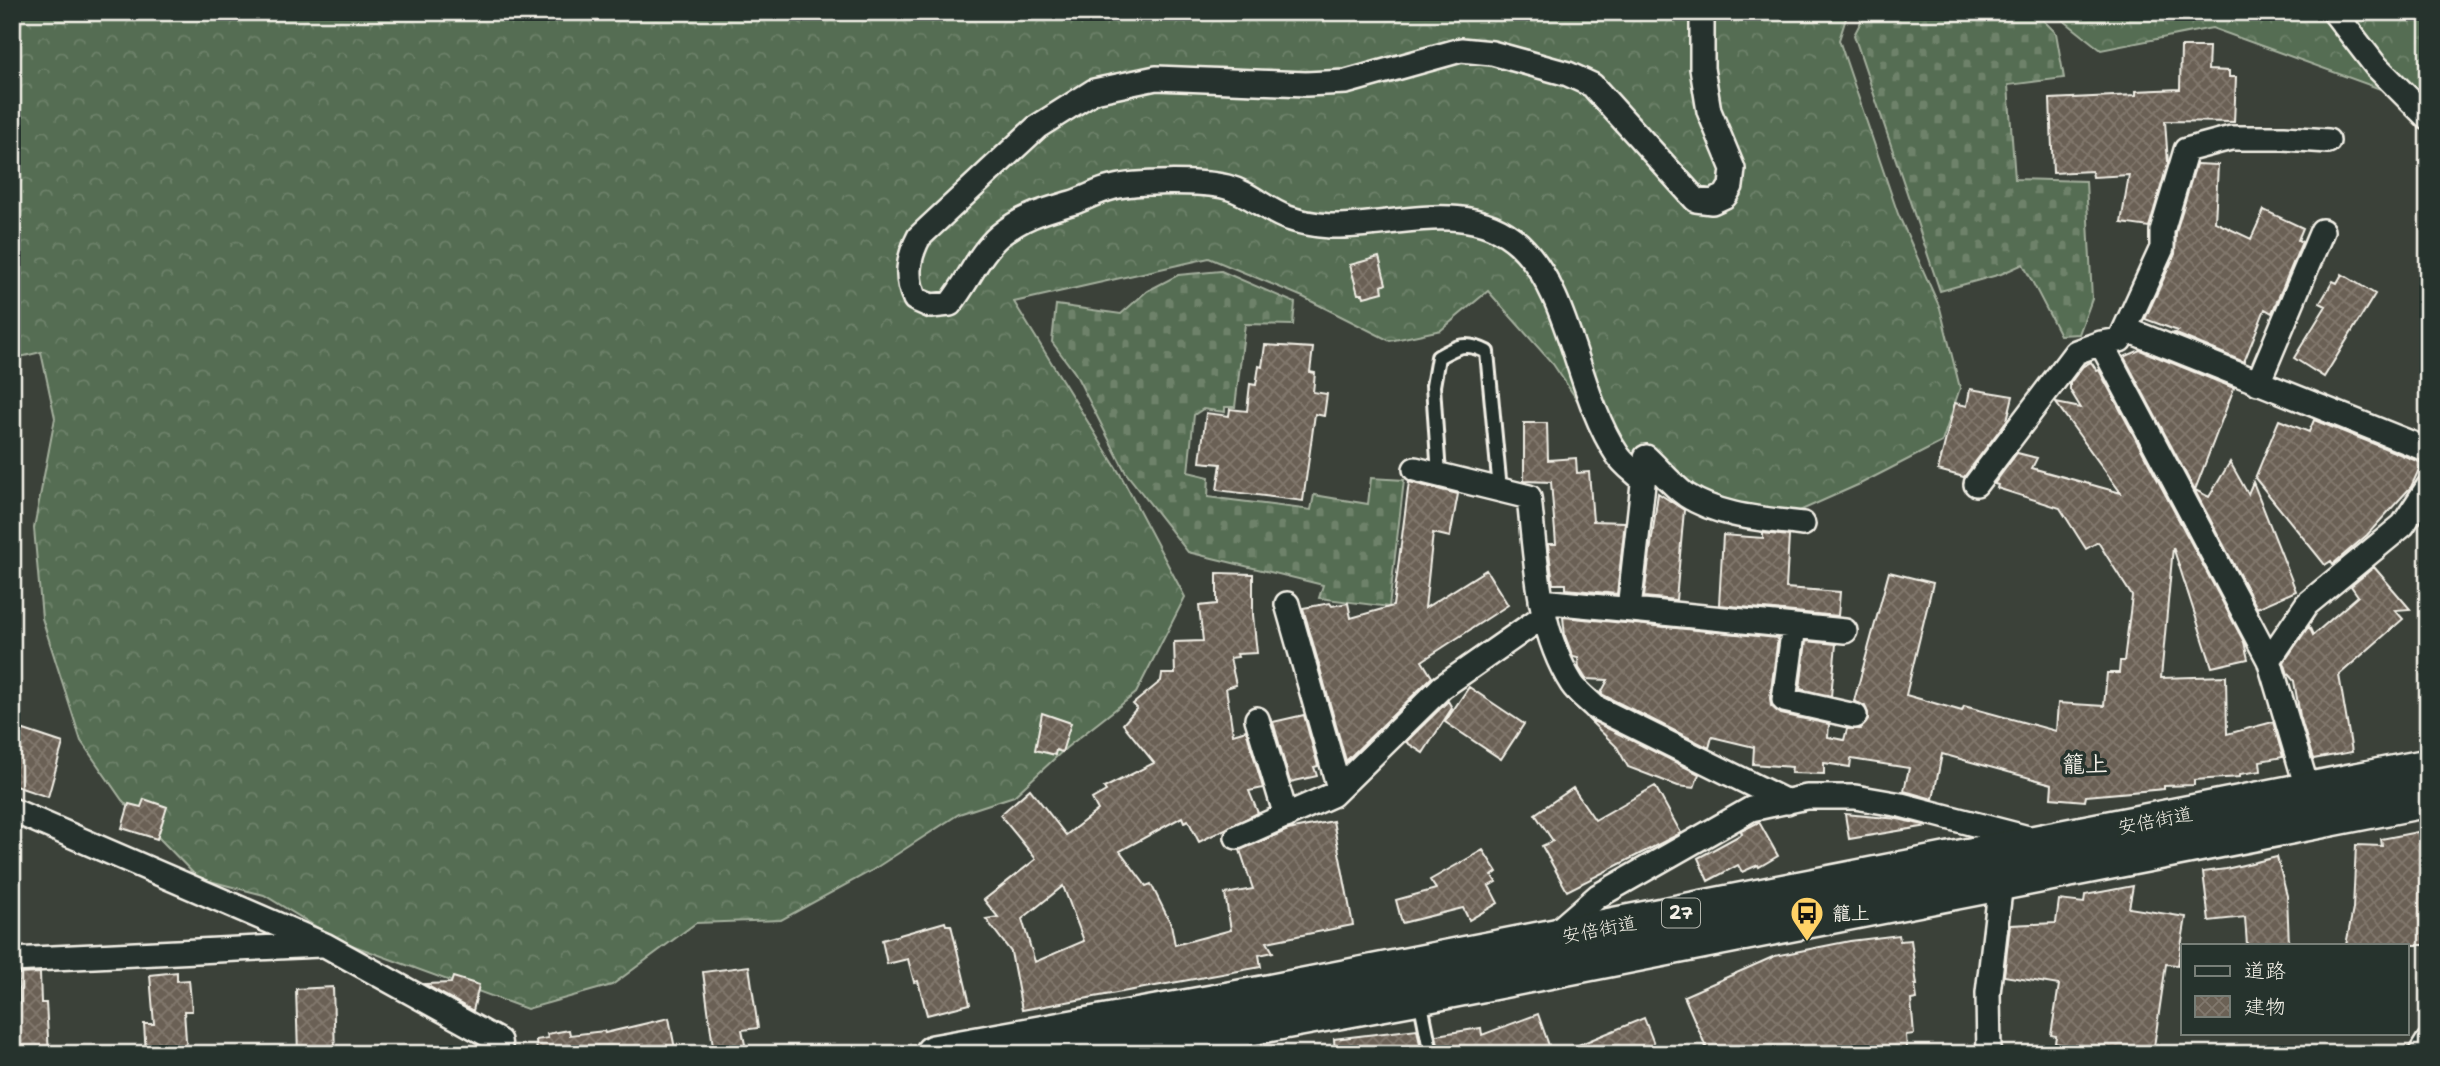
<svg xmlns="http://www.w3.org/2000/svg" width="2440" height="1066" font-family="'Shantell Sans','Klee One',sans-serif">
<style>
.forest{fill:url(#forest-crowns);stroke:#a4af9d;stroke-width:2}
.cemetery{fill:url(#cemetery-stones);stroke:#a4af9d;stroke-width:2}
.building{fill:url(#building-cross-hatch);stroke:#f4f1e8;stroke-width:2;fill-rule:evenodd}
.lines{fill:none;stroke-linecap:round;stroke-linejoin:round}
.lane-casing{stroke:#f4f1e8;stroke-width:18}
.street-casing{stroke:#f4f1e8;stroke-width:28}
.primary-casing{stroke:#f4f1e8;stroke-width:42}
.lane{stroke:#26332d;stroke-width:12}
.street{stroke:#26332d;stroke-width:23}
.primary{stroke:#26332d;stroke-width:37}
.labels{text-anchor:middle;stroke-width:7;stroke-linejoin:round;paint-order:stroke}
.shield{fill:#26332d;stroke:#b6b8b0;stroke-width:2}
.shield-label{font-size:18px;font-weight:bold;fill:#f4f1e8}
.street-label{font-size:19px;fill:#f4f1e8;stroke:#26332d}
.poi-label{font-size:19px;font-weight:bold;fill:#f4f1e8;stroke:#26332d;text-anchor:start}
.quarter-label{font-size:23px;font-weight:bold;fill:#f4f1e8;stroke:#26332d}
</style>
<defs>
<pattern id="forest-crowns" width="20" height="18" patternUnits="userSpaceOnUse" patternTransform="scale(1.75)"><rect width="20" height="18" fill="#556d52"/><path d="M2 6a3 3 0 1 1 6 0M12 15a3 3 0 1 1 6 0" fill="none" stroke="#6e826b"/></pattern>
<pattern id="cemetery-stones" width="16" height="16" patternUnits="userSpaceOnUse" patternTransform="scale(1.75)"><rect width="16" height="16" fill="#556d52"/><path d="M2 7V4a2 2 0 0 1 4 0v3zM10 15v-3a2 2 0 0 1 4 0v3z" fill="#6e826b"/></pattern>
<pattern id="building-cross-hatch" width="8" height="8" patternUnits="userSpaceOnUse" patternTransform="scale(1.75)"><rect width="8" height="8" fill="#6b6155"/><path d="M0 0l8 8M0 8l8-8" fill="none" stroke="#81786d"/></pattern>
</defs>
<rect width="100%" height="100%" fill="#3b4139"/>
<filter id="ink" filterUnits="userSpaceOnUse"><feTurbulence type="fractalNoise" baseFrequency=".0143" numOctaves="2"/><feDisplacementMap in="SourceGraphic" scale="14" xChannelSelector="R" yChannelSelector="G"/><feConvolveMatrix kernelMatrix="1 2 1 2 8 2 1 2 1" color-interpolation-filters="sRGB"/></filter>
<g filter="url(#ink)">
<!-- forest -->
<path class="forest" d="M12,12H1848L1839,40L1898,214L1940,308L1960,388L1942,442L1860,484L1795,513L1681,504L1600,434L1553,364L1488,291L1441,330L1390,341L1303,297L1209,258L1014,302L1120,474L1185,597L1136,693L1066,748L1014,796L959,814L871,871L781,920L696,923L612,985L527,1009L338,940L264,895L198,878L122,800L81,741L42,618L34,528L55,418L41,352L12,359Z
M2053,12H2428V131L2389,92L2212,28L2101,50Z"/>
<!-- cemetery -->
<path class="cemetery" d="M1866,12H2035L2056,33L2064,78L2008,85L2015,179L2086,181L2092,299L2079,334L2060,335L2023,264L2001,274L1940,291L1854,35Z
M1221,271L1295,303L1293,325L1245,324L1235,407H1225V412L1203,409L1194,415L1188,472L1209,477L1208,497L1311,510L1314,495L1368,504L1371,478L1404,480L1389,607L1319,598L1323,585L1188,552L1126,473L1075,373L1052,342L1056,305L1121,314L1147,291L1178,275Z"/>
<!-- building -->
<path class="building" d="M2181,47H2209L2208,70L2229,71V77H2236L2234,122L2165,121L2168,163L2149,227L2121,223L2129,175L2093,177L2092,171L2053,173L2050,99L2136,95V91L2180,89Z
M2196,164L2218,165L2215,222L2251,239L2264,210L2303,228L2298,240L2302,242L2272,313L2265,309L2244,362L2174,333L2178,331L2145,319L2175,254L2176,232Z
M1379,257L1386,284L1382,286L1383,292L1364,297L1363,294H1358L1350,265Z
M2342,274L2375,294L2324,377L2294,358L2326,306L2320,303L2333,281L2337,283Z
M1265,345L1313,348L1310,372L1315,373L1313,392L1327,394L1324,416L1315,414L1303,501L1217,490L1221,464L1200,462L1206,413L1229,416L1230,409L1247,411L1250,384L1256,385L1259,366L1262,367Z
M2140,350L2234,388L2195,490L2209,497L2230,462L2248,494L2253,482L2296,591L2257,608L2124,357Z
M2091,362L2097,371L2099,370L2244,642L2248,659L2212,667L2173,547L2161,678L2226,676L2227,734L2273,722L2283,757L2260,761L2261,771L2240,774V777L2194,780V785L2164,786V789L2086,796L2085,801L2051,798L2052,784L1942,754L1933,799L1904,791L1909,768L1851,759L1850,767L1824,763V774L1791,773L1792,767L1753,764L1754,747L1712,737L1709,748L1603,695L1601,693L1608,680L1586,679L1584,676L1579,668L1578,658L1573,657L1565,636L1563,617L1778,638L1770,698L1771,706L1781,714L1829,724L1828,737L1844,740L1847,729H1860L1868,720V713L1865,706L1854,701L1889,572L1933,583L1906,695L1962,711L1964,706L2056,731L2058,703L2104,706L2107,673H2119L2120,661H2124L2132,596L2098,542L2086,549L2060,508L1997,488L1998,485L1994,484L2017,453L2037,458L2032,468L2121,493L2056,403L2081,408L2070,390V383L2083,366Z
M1970,389L2013,396L2007,420L1964,477L1938,470L1955,403L1967,406Z
M2279,420L2309,432L2314,420L2422,463L2411,487L2367,535L2333,564L2331,561L2325,565L2255,478Z
M1524,423H1547L1548,460L1576,458L1577,473L1589,472L1593,521L1625,522L1617,594L1566,589V584H1553L1548,544H1556L1551,482L1524,481Z
M1409,482L1458,494L1450,537L1433,533L1425,608L1486,570L1508,605L1422,661L1432,677L1346,761L1303,608L1330,603L1332,606L1348,603L1351,618L1393,606Z
M1658,493L1684,510L1676,600L1644,597Z
M1763,533L1789,536L1786,588L1840,592L1838,616L1719,605L1723,535L1763,538Z
M2374,567L2410,609L2395,610L2403,619L2339,675L2352,752L2313,759L2300,716L2294,681L2288,674L2284,662L2309,626L2313,635L2358,596L2351,586Z
M1217,573L1253,574V615L1257,653L1237,654L1238,657L1230,658L1236,685L1226,688L1233,734L1246,730L1263,788L1249,791L1258,813L1199,842L1188,820L1184,822L1182,817L1120,851L1146,886L1151,884L1171,924L1175,945L1231,930L1225,894L1253,889L1240,850L1288,830L1333,821L1353,925L1267,942L1273,952L1259,955L1261,967L1022,1010L1011,952L986,919L998,917L984,900L1036,859L1000,815L1030,789L1066,835L1098,810L1092,799L1106,791L1104,788L1154,763L1123,724L1137,708L1133,704L1161,681L1162,674H1175L1174,642L1203,641L1199,606L1217,604ZM1063,886L1084,941L1035,962L1022,919Z
M1806,641L1836,644L1831,696L1800,689Z
M1469,687L1524,724L1501,759L1445,722Z
M1448,701L1452,708L1423,753L1406,742Z
M1042,713L1071,723L1062,752L1056,750L1055,755L1035,750Z
M1304,715L1318,766L1314,767L1317,776L1290,782L1273,722Z
M1587,718L1699,774L1694,788L1678,786L1628,767L1617,747Z
M12,726L63,743L48,797L12,785Z
M1655,786L1681,833L1567,891L1542,846L1553,841L1535,814L1573,788L1595,820Z
M144,799L167,807L157,839L122,828L129,804L141,807Z
M1845,814L1898,819L1928,826L1849,839Z
M1759,822L1778,856L1759,867L1758,865L1742,872L1738,865L1708,881L1698,858L1742,834L1741,831Z
M2428,830V945H2346L2353,909L2356,845L2382,846L2381,839Z
M1483,850L1497,872L1492,876L1496,882L1489,886L1498,903L1469,920L1463,908L1402,923L1396,900L1436,889L1430,880Z
M2277,857L2287,896L2289,945H2247L2245,917L2209,921L2203,872L2226,869Z
M2133,886L2129,908L2186,917L2178,965L2166,964L2154,1047H2150L2149,1054H2108L2055,1043L2056,1036L2051,1035L2059,985L2004,976L2010,925L2056,923L2059,900L2084,903L2085,895Z
M945,922L946,925H951L970,1004L927,1015L918,981L914,982L908,959L887,964L882,940Z
M1899,935L1900,941L1911,940L1917,985H1915L1917,999L1911,1000L1914,1034L1906,1035L1907,1049L1876,1054H1709L1684,996L1775,956L1850,941Z
M749,966L758,1028L742,1030L747,1054H714L703,972Z
M177,972V981L189,980L192,1011H184L187,1054H146L144,1024H154L150,975Z
M40,973L41,1003H46L49,1054H20L17,1004H20L18,974Z
M453,977L479,985L473,1011L424,984L451,983Z
M333,987L335,1054H298L296,989Z
M1538,1014L1552,1054H1440L1436,1035L1481,1028L1482,1035Z
M669,1018L676,1054H537L536,1040L548,1038L547,1034L569,1030L570,1035L604,1031L605,1033Z
M1644,1018L1658,1054H1559V1053Z
M1417,1029L1422,1054H1335L1334,1039Z"/>
<g class="lines">
<defs>
<path id="lane" d="M1439,475L1433,386L1438,357C1457,346 1466,341 1487,352L1500,490
M1420,999L1431,1054"/>
<path id="street" d="M2334,12L2375,65L2428,118
M2125,329L2428,450
M2101,343L2269,660
M2258,383L2322,231
M1415,469L1529,497C1536,559 1537,629 1572,684C1578,693 1588,700 1595,707L1787,802
M1643,480C1635,472 1623,464 1617,454C1576,393 1572,294 1519,244C1468,197 1392,228 1330,226C1316,225 1302,223 1288,218C1267,211 1250,193 1227,187C1202,181 1136,181 1111,188C1097,191 1085,199 1071,203C1044,211 1023,216 1000,235C979,253 968,282 950,304L931,306L915,299C905,277 908,258 919,237L1037,127L1094,91L1156,78L1306,84L1346,82L1461,50L1492,53L1568,74L1592,85L1696,200L1712,202L1725,196L1731,186L1733,169L1709,111L1702,68V12
M1976,484L2076,352L2101,343L2120,340L2162,248V231L2186,150L2231,138H2284L2328,141
M1541,601L1845,631
M1287,604L1339,788
M1629,609L1646,457C1659,469 1672,485 1686,495C1720,517 1764,519 1803,524
M1794,626L1784,700L1855,716
M1257,719L1286,816
M2308,791L2269,660L2307,604L2403,525L2428,487
M12,810L325,945L499,1041L501,1054
M1237,837L1332,795L1442,687L1545,615
M1553,935L1598,896L1751,809L1807,797H1855L1901,805L2032,839
M12,960L320,945
M1989,1054L1988,993L2001,882
M2420,1054L2428,1041"/>
<path id="primary" d="M934,1054L1263,995L2428,768
M1099,1054L1419,995L2428,798"/>
</defs>
<!-- lane casing -->
<use href="#lane" class="lane-casing"/>
<!-- street casing -->
<use href="#street" class="street-casing"/>
<!-- primary casing -->
<use href="#primary" class="primary-casing"/>
<!-- lane -->
<use href="#lane" class="lane"/>
<!-- street -->
<use href="#street" class="street"/>
<!-- primary -->
<use href="#primary" class="primary"/>
</g>
</g>
<!-- icons -->
<defs>
<symbol id="bus-pin" viewBox="-11 -11 22 30"><path d="M0 17L-7.5 6A9.5 9.5 0 1 1 7.5 6Z" fill="#ffd166" stroke="#26332d"/><path d="M-5-6H5V4H4V6H2V4H-2V6H-4V4H-5ZM-3.5-4V0h7V-4ZM-3.5 1.2v1.5H-2V1.2ZM2 1.2v1.5H3.5V1.2Z" fill="#111"/></symbol>
</defs>
<g fill-rule="evenodd">
<use href="#bus-pin" x="1788" y="894" width="38" height="52"/>
</g>
<g class="labels">
<!-- shield labels -->
<rect class="shield" x="1662" y="898.5" width="38" height="29" rx="5"/>
<g class="shield-label">
<text x="1681" y="919">27</text>
</g>
<!-- street labels -->
<g class="street-label">
<text transform="translate(2155 820) rotate(-11)" y="7">安倍街道</text>
<text transform="translate(1599 929) rotate(-11)" y="7">安倍街道</text>
</g>
<!-- poi labels -->
<g class="poi-label">
<text x="1832" y="920">籠上</text>
</g>
<!-- quarter labels -->
<g class="quarter-label">
<text x="2085" y="772">籠上</text>
</g>
</g>
<!-- margin -->
<rect width="2440" height="1066" fill="none" stroke="#26332d" stroke-width="42"/>
<rect x="21" y="21" width="2398" height="1024" fill="none" stroke="#f4f1e8" stroke-width="2.5" filter="url(#ink)"/>
<!-- legend -->
<rect x="2181" y="944" width="228" height="91" fill="#26332d" stroke="#787f78" stroke-width="2"/>
<rect x="2195" y="966" width="35" height="10" fill="#26332d" stroke="#787f78" stroke-width="2"/>
<text x="2244" y="978" font-size="21" fill="#f4f1e8">道路</text>
<rect x="2195" y="996" width="35" height="21" fill="url(#building-cross-hatch)" stroke="#787f78" stroke-width="2"/>
<text x="2244" y="1014" font-size="21" fill="#f4f1e8">建物</text>
</svg>
